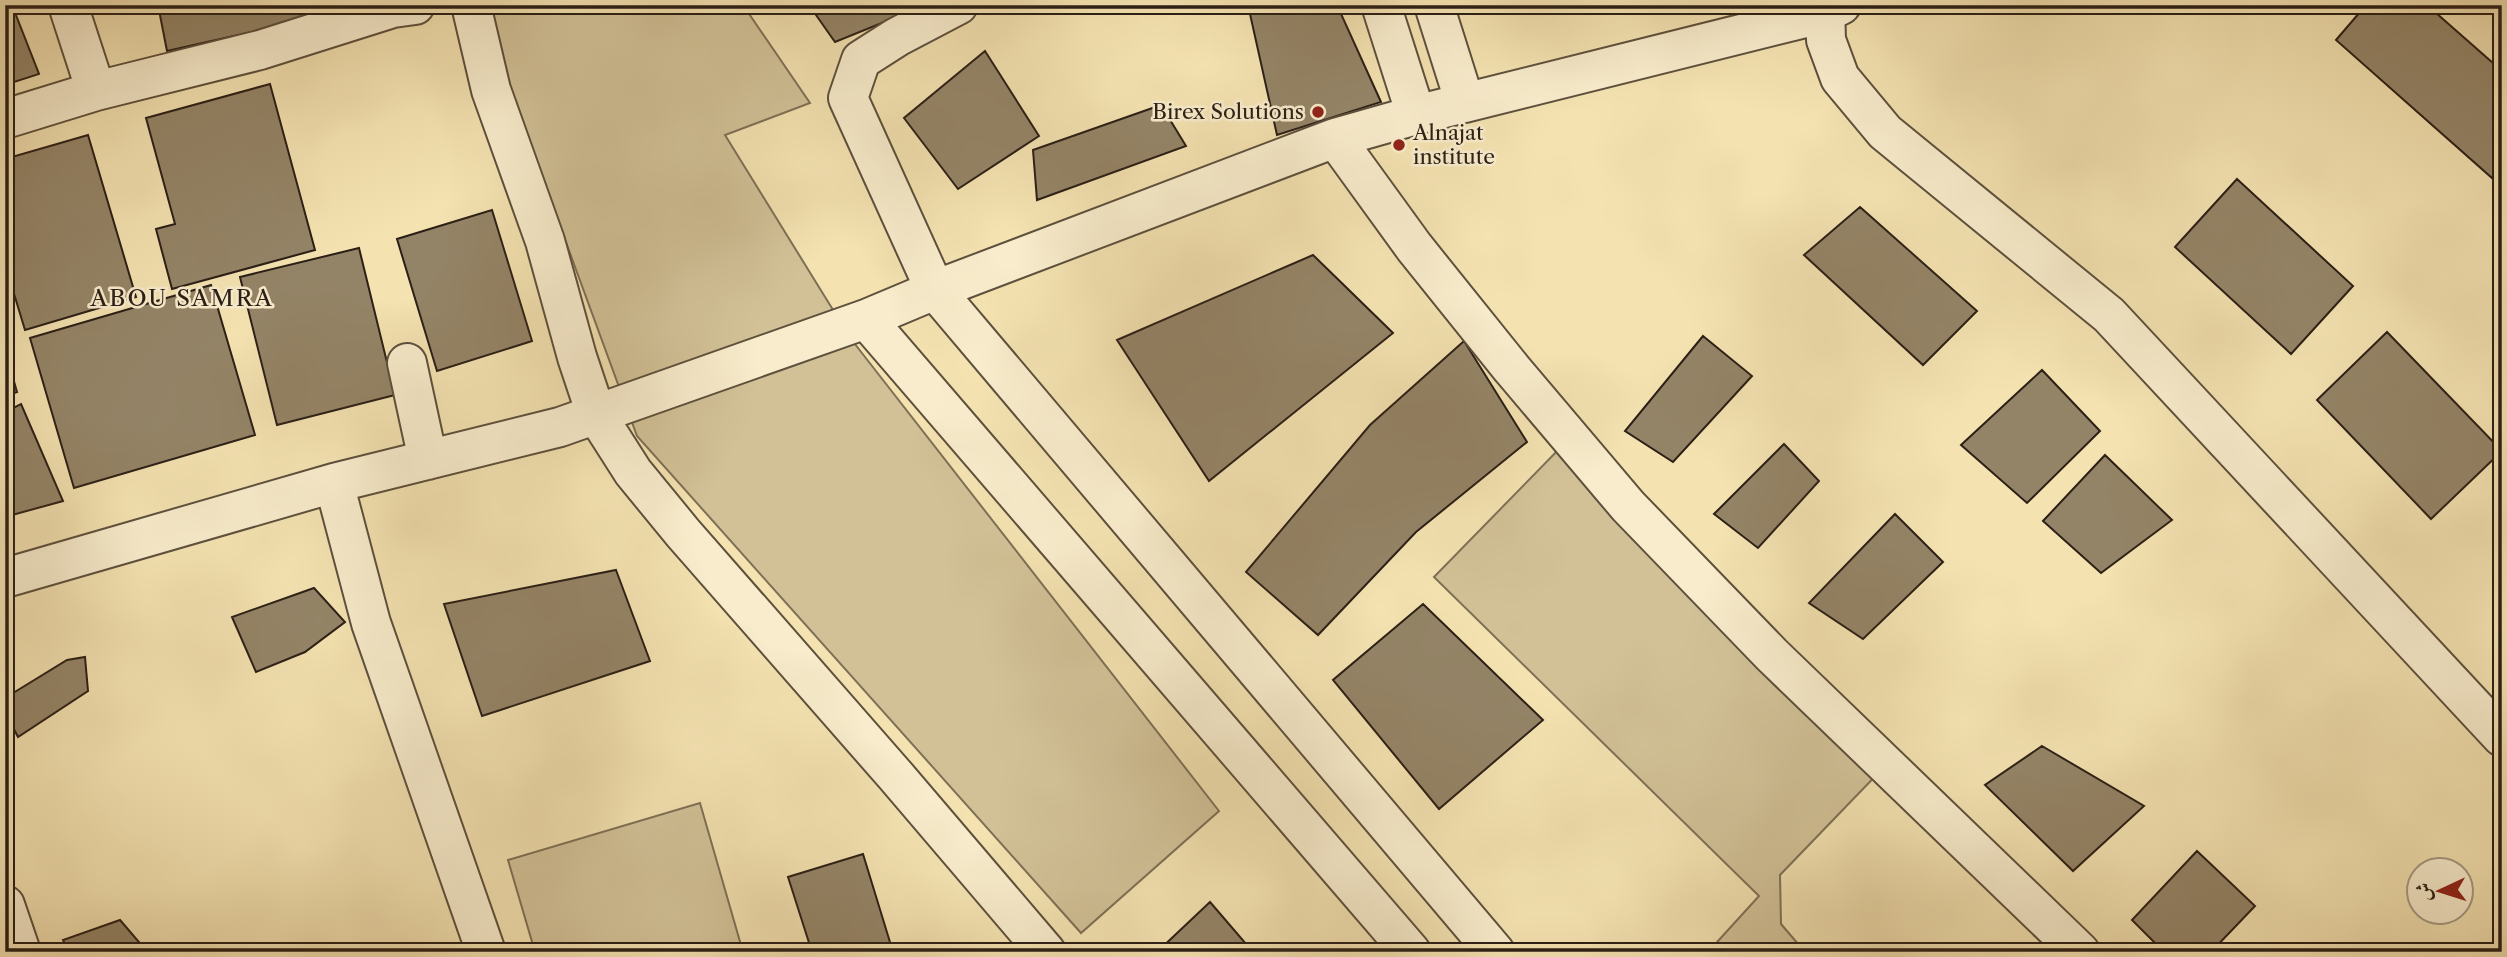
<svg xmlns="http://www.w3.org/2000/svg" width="2507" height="957" font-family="'Libre Caslon Text',Amiri,serif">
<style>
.green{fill:#d2c197;stroke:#7e7056;stroke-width:2}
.building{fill:#948467;stroke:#2b1f16;stroke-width:2}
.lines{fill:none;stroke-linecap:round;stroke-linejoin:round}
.minor-casing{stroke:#5d503d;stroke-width:42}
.minor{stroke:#f8eccc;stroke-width:38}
.poi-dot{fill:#8f2418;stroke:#f8eccc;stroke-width:2.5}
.labels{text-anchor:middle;stroke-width:5;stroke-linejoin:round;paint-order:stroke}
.poi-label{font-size:21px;fill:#2b1f16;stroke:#f8eccc;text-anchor:end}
.neighbourhood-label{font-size:23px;letter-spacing:2px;fill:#2b1f16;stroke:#f8eccc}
</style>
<rect width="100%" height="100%" fill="#f4e2b1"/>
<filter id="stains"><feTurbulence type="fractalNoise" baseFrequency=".00286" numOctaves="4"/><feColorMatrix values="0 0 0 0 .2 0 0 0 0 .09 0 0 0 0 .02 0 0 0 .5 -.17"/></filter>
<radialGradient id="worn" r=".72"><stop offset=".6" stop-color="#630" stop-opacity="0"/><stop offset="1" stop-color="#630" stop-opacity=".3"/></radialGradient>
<!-- green -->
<path class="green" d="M479,5H743L810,103L725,135L851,339L1219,811L1081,933L637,436Z
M1564,444L1888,763L1780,875L1781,924L1805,952H1708L1759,896L1434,577Z
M700,803L743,952H535L508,860Z"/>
<!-- building -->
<path class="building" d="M5,5H12L39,74L5,85Z
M158,5H305L309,19L167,51Z
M809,5H905L909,12L835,42Z
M1248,5H1337L1381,102L1277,135Z
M2366,5H2427L2502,71V167L2492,178L2336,40Z
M985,51L1039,136L958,189L904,118Z
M270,84L315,250L172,289L156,229L175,224L146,118Z
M1161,105L1186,146L1037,200L1033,150Z
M88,135L136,297L25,330L5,264V159Z
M2237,179L2353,286L2291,354L2175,247Z
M1860,207L1977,311L1923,365L1804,255Z
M492,210L532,341L437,371L397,239Z
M359,248L395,395L277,425L240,277Z
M1313,255L1393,333L1209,481L1117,340Z
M211,285L255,435L74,488L30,338Z
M2387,332L2502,451L2431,519L2317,400Z
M1703,336L1752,376L1673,462L1625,431Z
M1464,341L1527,442L1416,532L1318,635L1246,572L1370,425Z
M5,349L17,392L5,396Z
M2042,370L2100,431L2027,503L1961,445Z
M21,404L63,501L5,517V412Z
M1784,444L1819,481L1758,548L1714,514Z
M2105,455L2172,520L2101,573L2043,521Z
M1895,514L1943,562L1863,639L1809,603Z
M616,570L650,661L482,716L444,604Z
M314,588L345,622L305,652L256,672L232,617Z
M1423,604L1543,720L1439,809L1333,680Z
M85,657L88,691L18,737L5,712V698L67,660Z
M2042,746L2144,806L2073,871L1985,785Z
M2197,851L2255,906L2211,952H2164L2132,920Z
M863,854L893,952H812L788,877Z
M1210,902L1253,952H1157Z
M120,920L145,949L141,952H69L63,940Z"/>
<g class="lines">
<defs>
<path id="minor" d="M68,5L96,91
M471,5L491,90L545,241L577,357L596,414L633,472L683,533L895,775L1046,952
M958,5L897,37L861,60L848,98L935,290L1495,952
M1381,5L1416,115
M1434,5L1465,103
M1825,5L1826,40L1840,78L1885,132L2109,315L2502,737
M5,119L96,91L260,50L393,8L415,5
M1335,138L1414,247L1512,369L1628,506L1772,655L2080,952
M866,319L1411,952
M407,363L428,460
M334,483L371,623L486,952
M5,578L334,483L560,427L866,319L935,290L1335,138L1416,115L1825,13L1841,5
M5,905L21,952"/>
</defs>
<!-- minor casing -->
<use href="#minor" class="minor-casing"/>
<!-- minor -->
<use href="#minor" class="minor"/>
</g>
<!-- markers -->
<g class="poi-dot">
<circle cx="1318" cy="112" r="7"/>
<circle cx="1399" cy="145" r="7"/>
</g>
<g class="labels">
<!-- poi labels -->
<g class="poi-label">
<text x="1304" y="119">Birex Solutions</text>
<text x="1413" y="140" text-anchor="start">Alnajat<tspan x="1413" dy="24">institute</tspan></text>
</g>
<!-- neighbourhood labels -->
<g class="neighbourhood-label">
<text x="182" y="306">ABOU SAMRA</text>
</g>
</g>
<!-- margin -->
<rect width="2507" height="957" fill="none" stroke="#f4e2b1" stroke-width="28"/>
<rect x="7" y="7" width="2493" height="943" fill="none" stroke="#2b1f16" stroke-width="3.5"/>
<rect x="14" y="14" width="2479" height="929" fill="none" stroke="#2b1f16" stroke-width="2"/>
<!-- north arrow -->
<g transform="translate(2440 891) rotate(266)"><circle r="33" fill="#f8eccc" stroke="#a69a83" stroke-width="2"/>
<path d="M0-5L12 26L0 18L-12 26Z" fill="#8f2418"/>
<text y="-10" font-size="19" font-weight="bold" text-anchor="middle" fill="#2b1f16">ش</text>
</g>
<rect width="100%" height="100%" filter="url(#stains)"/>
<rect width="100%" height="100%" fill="url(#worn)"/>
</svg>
